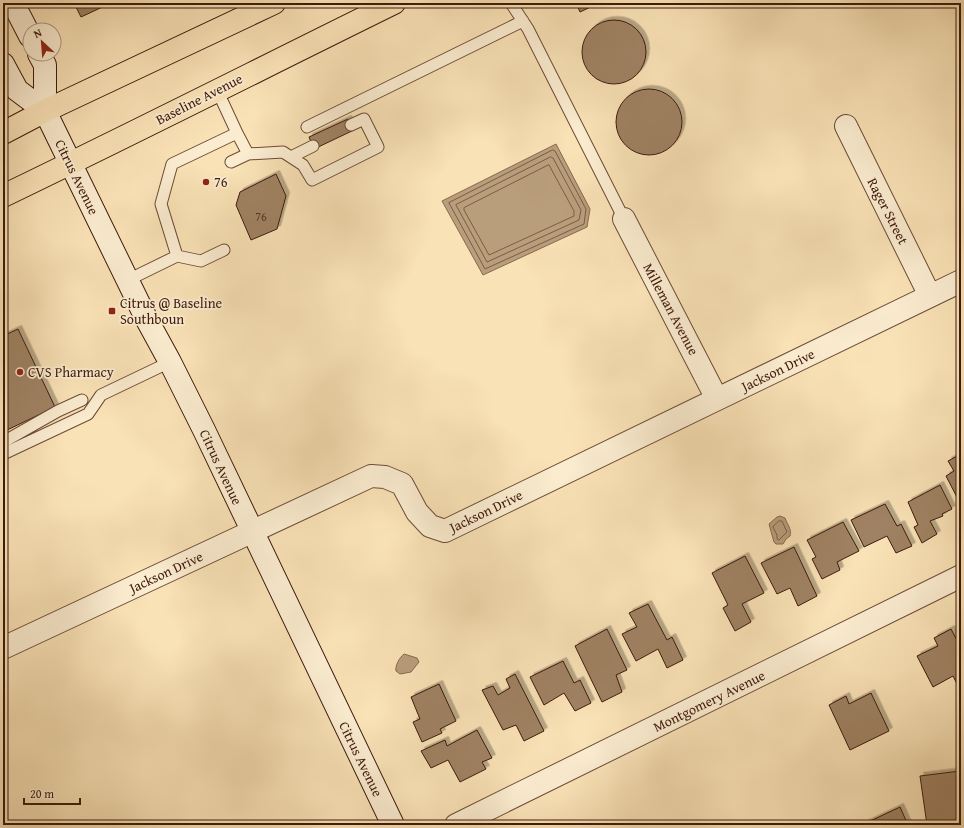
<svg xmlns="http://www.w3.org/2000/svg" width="964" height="828" font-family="'Gentium Book Plus',serif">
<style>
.water{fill:#b99e7c;stroke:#87694f}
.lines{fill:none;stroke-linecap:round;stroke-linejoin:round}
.shore{stroke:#7b5c44;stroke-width:1}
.building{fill:#9f8264;stroke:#3d1a0c;filter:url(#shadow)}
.service-casing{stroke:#6c4c36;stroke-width:13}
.minor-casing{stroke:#6c4c36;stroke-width:24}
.secondary-casing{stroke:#3d1a0c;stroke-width:24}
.primary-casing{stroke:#3d1a0c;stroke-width:24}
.service{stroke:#fbecd0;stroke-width:11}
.minor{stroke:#fbecd0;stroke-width:22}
.secondary{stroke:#fbecd0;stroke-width:22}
.primary{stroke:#f9e2b6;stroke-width:22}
.poi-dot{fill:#8f2418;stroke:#fbecd0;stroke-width:1.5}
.labels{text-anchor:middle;stroke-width:3.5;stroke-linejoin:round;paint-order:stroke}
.number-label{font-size:12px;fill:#563422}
.street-label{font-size:14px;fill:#3d1a0c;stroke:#fbecd0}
.poi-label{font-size:14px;fill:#3d1a0c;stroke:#fbecd0;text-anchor:start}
</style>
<defs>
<filter id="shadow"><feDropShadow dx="3.5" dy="-3.5" stdDeviation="0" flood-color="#0004"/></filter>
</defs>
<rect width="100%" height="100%" fill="#f9e2b6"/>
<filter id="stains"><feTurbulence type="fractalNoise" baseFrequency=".005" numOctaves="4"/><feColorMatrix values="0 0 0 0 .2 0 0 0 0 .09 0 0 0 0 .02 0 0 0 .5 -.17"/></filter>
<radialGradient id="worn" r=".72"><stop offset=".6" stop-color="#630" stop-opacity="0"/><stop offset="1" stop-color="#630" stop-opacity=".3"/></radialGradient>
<!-- water -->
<path class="water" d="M556,144L590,209L587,227L483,275L442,201Z
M780,516L785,518C787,524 792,529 790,536L786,539L783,544H776L774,542L769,524L777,517Z
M404,654L417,658L419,662L411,672L400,674L396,671C395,666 399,658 404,654Z"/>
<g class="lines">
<!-- shore -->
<path class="shore" d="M553,150L555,151L586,209L584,224L485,269L449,203Z
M551,157L553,158L581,210L579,220L487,262L456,205Z
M549,165L574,211V216L489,255L464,210V208Z
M779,521H782L787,532L779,540L777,539V535L773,527Z"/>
</g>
<!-- building -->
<path class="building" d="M74,3H111L81,17Z
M576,3H599L580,12Z
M582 52a32 32 0 1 1 64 0a32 32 0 1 1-64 0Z
M616 122a33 33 0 1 1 66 0a33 33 0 1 1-66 0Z
M348,119L354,130L314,149L309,137Z
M276,174L286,196L277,229L251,240L236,205L240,192Z
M18,329L55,407L3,432V336Z
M961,454V505L946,476L954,471L948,461Z
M940,485L952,509L942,514L943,516L930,521L937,534L922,543L914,527L918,525L908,502Z
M885,504L897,526L901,524L912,546L896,553L887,536L864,547L851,520Z
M843,522L859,551L837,562L840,570L822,579L812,559L816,557L807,540Z
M794,547L817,596L798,606L790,588L777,594L761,563Z
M745,556L764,593L742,604L751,622L735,631L723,608L728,605L712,573Z
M648,604L667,640L672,637L683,660L667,668L658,649L636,661L622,634L637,627L629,613Z
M607,629L627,670L616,675L622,692L602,702L575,646Z
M951,629L961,648V682L957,684L953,676L933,687L917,656L938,646L934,638Z
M563,661L574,683L580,680L591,703L575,711L564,693L544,705L530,677Z
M515,674L544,731L524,741L516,725L503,730L482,690L493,686L498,695L510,688L506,679Z
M439,684L456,721L440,729L442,733L422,742L413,722L420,719L411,697Z
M871,693L889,731L850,750L829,705L846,696L849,704Z
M477,730L492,758L482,762L486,769L460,782L448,760L431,768L421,751L445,740L447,746Z
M960,771L961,825H927L920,776Z
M900,807L908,825H865L864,824Z"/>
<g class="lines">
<defs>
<path id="service" d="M511,3L528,29L624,219
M307,127L523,21
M237,133L248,154
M291,157L313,146
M231,162L248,154L283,152L303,165L312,180L378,147L364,119L351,125
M177,256L201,261L224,250
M128,280L177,256L161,204L172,164L237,133L217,90
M3,443L5,441L58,411L82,400
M3,454L88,414L101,395L170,362"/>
<path id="minor" d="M846,126L930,296
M624,219L717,399
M3,648L371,476L385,477L402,484L417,512L430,526L445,531L961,281
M456,825L961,576"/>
<path id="secondary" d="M13,3L30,36
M39,54L45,65V111L146,318L170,362L204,430L393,825
M3,64L17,90L45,111"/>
<path id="primary" d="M3,133L45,111L274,3
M3,196C134,133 264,67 394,3"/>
</defs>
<!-- service casing -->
<use href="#service" class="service-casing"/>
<!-- minor casing -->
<use href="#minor" class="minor-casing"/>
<!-- secondary casing -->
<use href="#secondary" class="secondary-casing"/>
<!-- primary casing -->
<use href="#primary" class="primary-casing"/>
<!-- service -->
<use href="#service" class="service"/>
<!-- minor -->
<use href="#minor" class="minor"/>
<!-- secondary -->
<use href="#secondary" class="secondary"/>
<!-- primary -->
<use href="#primary" class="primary"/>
</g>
<!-- markers -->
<g class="poi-dot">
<circle cx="206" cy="182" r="4"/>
<rect x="108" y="307" width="8" height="8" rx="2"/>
<circle cx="20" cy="372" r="4"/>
</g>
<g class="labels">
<!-- number labels -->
<g class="number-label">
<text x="261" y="221">76</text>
</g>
<!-- street labels -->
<g class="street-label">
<text transform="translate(199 99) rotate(-27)" y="5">Baseline Avenue</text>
<text transform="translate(77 177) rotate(64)" y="5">Citrus Avenue</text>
<text transform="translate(888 211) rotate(63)" y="5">Rager Street</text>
<text transform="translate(671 309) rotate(62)" y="5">Milleman Avenue</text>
<text transform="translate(778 370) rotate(-26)" y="5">Jackson Drive</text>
<text transform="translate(221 467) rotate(65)" y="5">Citrus Avenue</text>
<text transform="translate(486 511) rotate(-26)" y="5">Jackson Drive</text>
<text transform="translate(166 572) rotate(-25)" y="5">Jackson Drive</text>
<text transform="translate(709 701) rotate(-26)" y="5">Montgomery Avenue</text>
<text transform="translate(361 759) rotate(64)" y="5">Citrus Avenue</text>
</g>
<!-- poi labels -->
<g class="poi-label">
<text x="214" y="187">76</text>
<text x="120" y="308">Citrus @ Baseline<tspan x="120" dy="16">Southboun</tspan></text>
<text x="28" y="377">CVS Pharmacy</text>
</g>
</g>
<!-- margin -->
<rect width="964" height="828" fill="none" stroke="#f9e2b6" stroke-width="16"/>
<rect x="4" y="4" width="956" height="820" fill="none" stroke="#3d1a0c" stroke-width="2"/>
<rect x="8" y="8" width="948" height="812" fill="none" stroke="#3d1a0c"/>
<!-- north arrow -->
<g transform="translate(42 42) rotate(334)"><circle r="19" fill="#fbecd0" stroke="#af9882"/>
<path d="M0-3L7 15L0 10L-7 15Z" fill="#8f2418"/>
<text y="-6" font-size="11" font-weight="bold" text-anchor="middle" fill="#3d1a0c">N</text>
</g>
<!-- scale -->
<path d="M24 798v6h56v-6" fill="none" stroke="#3d1a0c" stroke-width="2"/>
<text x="30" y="798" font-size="12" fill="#3d1a0c" stroke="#fbecd0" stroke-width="3" paint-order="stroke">20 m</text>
<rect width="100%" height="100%" filter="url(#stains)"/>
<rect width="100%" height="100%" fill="url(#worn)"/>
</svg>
